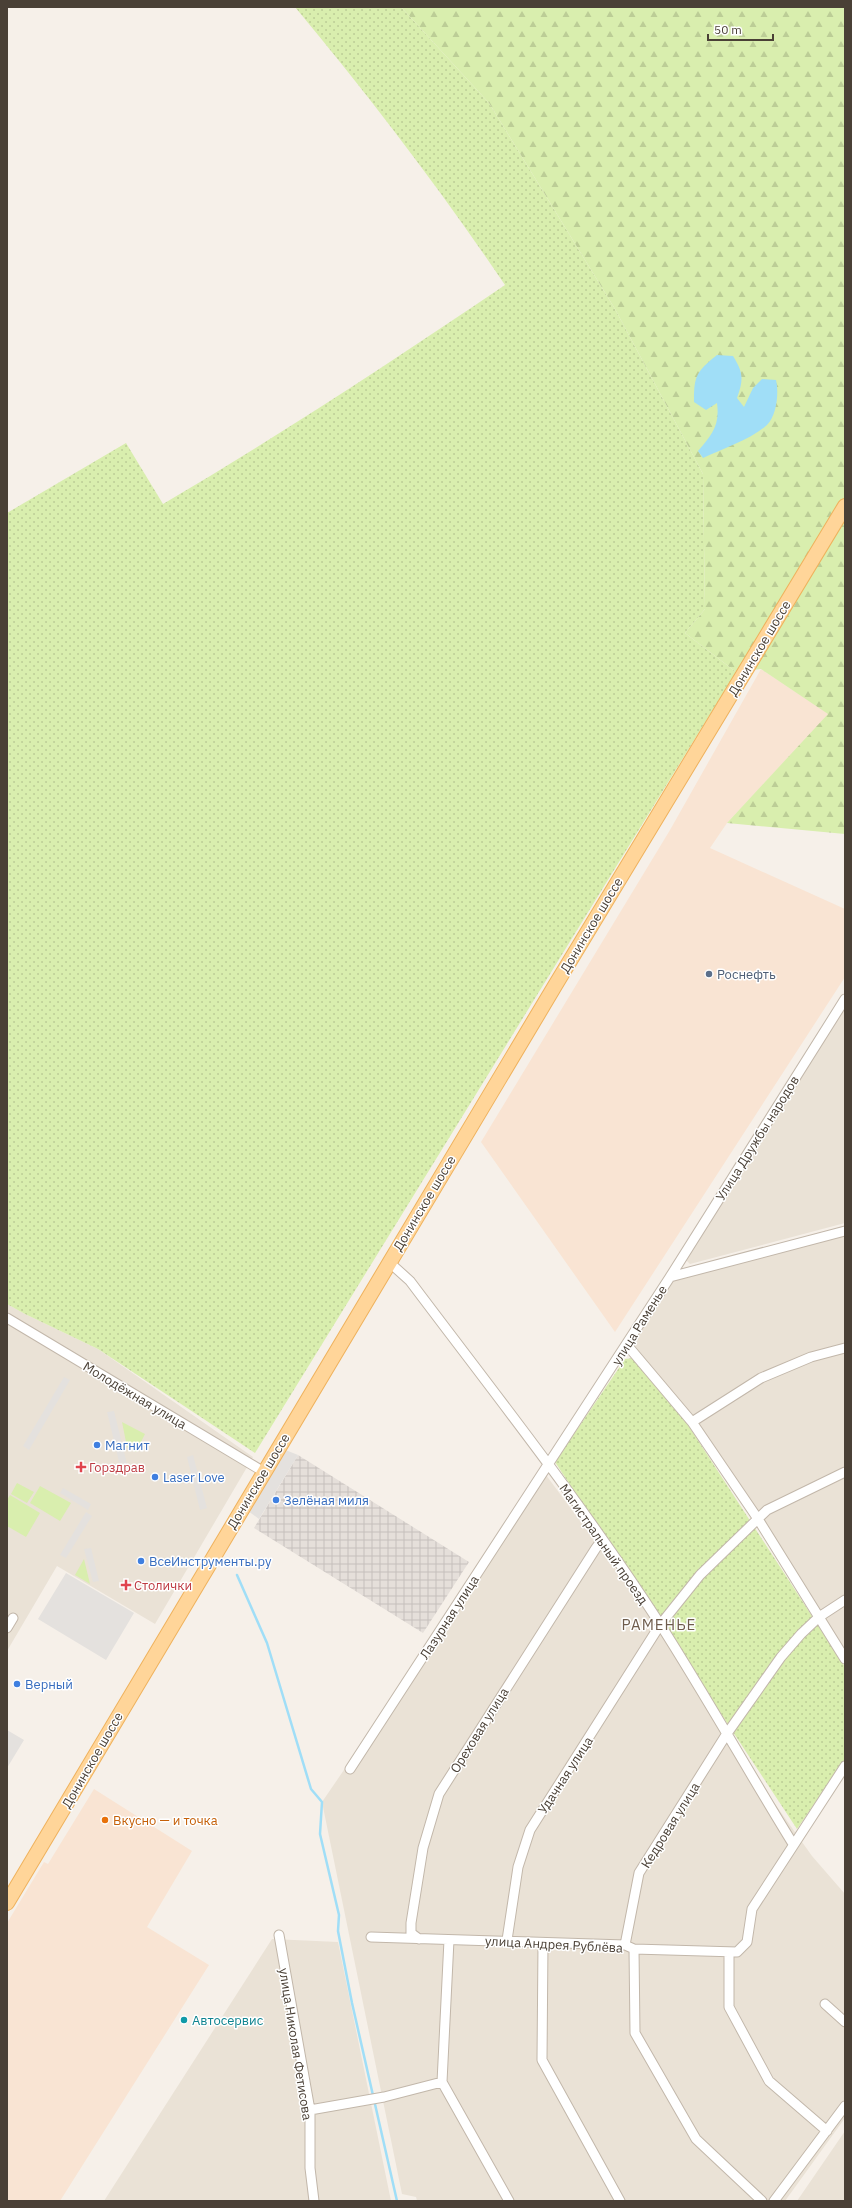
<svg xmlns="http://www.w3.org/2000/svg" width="852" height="2208" font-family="'IBM Plex Sans',sans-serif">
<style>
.residential{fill:#eae2d6}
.commercial{fill:#f9e4d3}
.industrial{fill:url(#industrial-grid)}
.grass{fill:url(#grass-dots)}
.forest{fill:url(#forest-firs)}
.green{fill:#d9eeae}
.parking{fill:#e4e1de}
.water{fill:#a0def7}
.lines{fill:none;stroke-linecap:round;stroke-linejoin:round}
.stream{stroke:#a0def7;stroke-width:2.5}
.minor-casing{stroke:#c2b7aa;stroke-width:11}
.primary-casing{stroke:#efb25d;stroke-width:16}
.minor{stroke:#fff;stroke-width:9}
.primary{stroke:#ffd599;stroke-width:14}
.service-dot{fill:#5c6f8a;stroke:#fff;stroke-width:1.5}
.shop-dot{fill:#3f7fe0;stroke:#fff;stroke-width:1.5}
.health-dot{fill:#e0444e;stroke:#fff;stroke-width:1.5}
.food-dot{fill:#e8710a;stroke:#fff;stroke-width:1.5}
.culture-dot{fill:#0f9aa8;stroke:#fff;stroke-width:1.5}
.labels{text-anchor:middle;stroke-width:3;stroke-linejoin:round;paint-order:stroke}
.street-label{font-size:13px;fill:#4a4036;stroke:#fff}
.service-label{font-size:13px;fill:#4e5e75;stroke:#fff;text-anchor:start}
.shop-label{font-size:13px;fill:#366cbe;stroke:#fff;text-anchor:start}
.health-label{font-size:13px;fill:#be3a42;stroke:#fff;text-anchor:start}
.food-label{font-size:13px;fill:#c56008;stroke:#fff;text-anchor:start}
.culture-label{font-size:13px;fill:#0d838f;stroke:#fff;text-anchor:start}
.quarter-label{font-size:15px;letter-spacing:1px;fill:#6e5c4c;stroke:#fff}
</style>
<defs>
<pattern id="industrial-grid" width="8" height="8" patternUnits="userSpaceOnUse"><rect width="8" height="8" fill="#e5dfda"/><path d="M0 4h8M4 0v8" fill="none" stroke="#c6c0bc"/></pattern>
<pattern id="grass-dots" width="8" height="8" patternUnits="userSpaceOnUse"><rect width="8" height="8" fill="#d9eeae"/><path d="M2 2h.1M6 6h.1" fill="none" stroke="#bccd96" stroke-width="1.8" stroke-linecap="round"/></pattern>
<pattern id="forest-firs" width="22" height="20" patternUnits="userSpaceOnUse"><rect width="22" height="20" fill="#d9eeae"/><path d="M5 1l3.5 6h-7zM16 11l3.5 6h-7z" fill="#bccd96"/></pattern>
</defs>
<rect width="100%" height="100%" fill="#f6f0e9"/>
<!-- residential -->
<path class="residential" d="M845,1005V1223L690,1264L685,1259Z
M845,1234V1650L758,1519L631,1347L672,1280Z
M7,1304L25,1314L98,1349L253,1457L155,1624L57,1566L7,1651Z
M546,1475L657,1625L726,1735L812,1856L845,1894V2118L785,2201H417L416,2197L402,2194L322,1802Z
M272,1939L338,1942L391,2201H104Z
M845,2131V2201H797Z"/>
<!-- commercial -->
<path class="commercial" d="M761,669L829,714L727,823L710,848L845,909V977L615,1332L481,1142L670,830Z
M94,1789L192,1851L147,1927L209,1965L60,2201H7V1923L44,1862L48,1864Z"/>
<!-- industrial -->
<path class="industrial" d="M298,1455L469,1562L423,1633L254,1528Z"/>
<!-- grass -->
<path class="grass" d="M295,7H401L489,103L615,309L703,474L705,609L685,633L736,672L255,1453L98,1349L25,1314L7,1304V513L126,443L163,504C280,435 393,361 505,285C440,189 370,97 295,7Z
M634,1358L686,1422L845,1667V1759L797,1829L555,1462L625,1359Z"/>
<!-- forest -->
<path class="forest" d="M401,7H845V834L727,823L828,714L761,669L736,672L685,633L705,609L703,474L615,309L489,103Z"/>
<!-- green -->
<path class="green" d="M122,1422L145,1434L136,1452L127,1447Z
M17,1483L34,1492L27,1503L11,1494Z
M40,1486L71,1503L60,1521L30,1503Z
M10,1495L40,1513L26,1537L7,1526V1500Z
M84,1559L90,1584L75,1575Z"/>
<!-- parking -->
<path class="parking" d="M64,1377L70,1380L29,1450L23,1446Z
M114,1411L129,1472L122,1474L107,1412Z
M283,1449L298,1455L259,1519L248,1511Z
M193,1455L207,1508L200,1510L187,1457Z
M63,1488L91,1504L88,1510L60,1493Z
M86,1512L92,1516L66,1558L60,1555Z
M91,1548L99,1581L93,1582L84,1549Z
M66,1573L134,1613L106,1660L38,1619Z
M7,1730L24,1740L7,1768Z"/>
<!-- water -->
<path class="water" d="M717,355L733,356C743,372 744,379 737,398L744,407L753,388L762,379L776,380C779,392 777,415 767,425C752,439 722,449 703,458L698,451C712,434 720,426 717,403L706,410L694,402C694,376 696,372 717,355Z"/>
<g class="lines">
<!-- stream -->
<path class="stream" d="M237,1575L267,1643L311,1789L322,1802L320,1834L339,1915L338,1931L352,2003L397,2201"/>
<defs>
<path id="minor" d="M389,1262L410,1281C495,1394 583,1505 660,1624C706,1696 748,1771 793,1844
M670,1277L845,999
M7,1318L264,1472
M627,1345L692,1422L758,1519L845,1659
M692,1422L761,1378L811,1357L845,1348
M7,1628L13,1618
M350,1769L670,1277L845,1231
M279,1935L310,2110V2168L314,2201
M371,1937L625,1945L634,1949L737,1952L747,1942L752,1909L845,1766
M419,1939L411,1933V1923L423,1848L439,1794L596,1548L602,1540
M449,1940L442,2082L509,2201
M507,1940L518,1867L530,1830L660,1625L700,1575L767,1510L845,1472
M543,1944L542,2060L620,2201
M625,1945L639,1873L726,1735L781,1657L801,1634L819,1617L845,1600
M634,1949L635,2033L696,2139L762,2201
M729,1953V2007L769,2081L827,2131
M825,2004L845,2022
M310,2110L384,2097L442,2082
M774,2201L845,2106"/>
<path id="primary" d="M7,1903L556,984L845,506"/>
</defs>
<!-- minor casing -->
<use href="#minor" class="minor-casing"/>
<!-- primary casing -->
<use href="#primary" class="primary-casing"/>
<!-- minor -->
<use href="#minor" class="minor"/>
<!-- primary -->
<use href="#primary" class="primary"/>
</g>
<!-- markers -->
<circle class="service-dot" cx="709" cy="974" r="4"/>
<g class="shop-dot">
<circle cx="97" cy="1445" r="4"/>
<circle cx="155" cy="1477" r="4"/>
<circle cx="276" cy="1500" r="4"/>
<circle cx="141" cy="1561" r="4"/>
<circle cx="17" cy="1684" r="4"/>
</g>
<g class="health-dot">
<path d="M79 1461h4v4h4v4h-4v4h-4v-4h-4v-4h4z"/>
<path d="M124 1579h4v4h4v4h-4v4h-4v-4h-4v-4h4z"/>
</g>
<circle class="food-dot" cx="105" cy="1820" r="4"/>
<circle class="culture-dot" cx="184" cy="2020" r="4"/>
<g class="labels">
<!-- street labels -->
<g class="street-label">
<text transform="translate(759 648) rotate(-59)" y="5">Донинское шоссе</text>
<text transform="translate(591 925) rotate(-59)" y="5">Донинское шоссе</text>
<text transform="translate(757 1138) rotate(-58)" y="5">Улица Дружбы народов</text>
<text transform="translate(424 1203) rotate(-59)" y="5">Донинское шоссе</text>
<text transform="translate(639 1325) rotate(-58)" y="5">улица Раменье</text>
<text transform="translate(135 1395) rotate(31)" y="5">Молодёжная улица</text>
<text transform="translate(258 1481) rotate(-59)" y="5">Донинское шоссе</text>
<text transform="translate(604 1544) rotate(55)" y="5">Магистральный проезд</text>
<text transform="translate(449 1617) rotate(-57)" y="5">Лазурная улица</text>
<text transform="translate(479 1730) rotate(-58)" y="5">Ореховая улица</text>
<text transform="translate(92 1760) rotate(-60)" y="5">Донинское шоссе</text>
<text transform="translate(565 1775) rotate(-57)" y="5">Удачная улица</text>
<text transform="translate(670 1825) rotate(-58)" y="5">Кедровая улица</text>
<text transform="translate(554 1944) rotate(3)" y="5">улица Андрея Рублёва</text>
<text transform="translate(296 2044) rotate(81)" y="5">улица Николая Фетисова</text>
</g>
<!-- service labels -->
<g class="service-label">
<text x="717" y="979">Роснефть</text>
</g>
<!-- shop labels -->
<g class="shop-label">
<text x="105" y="1450">Магнит</text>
<text x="163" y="1482">Laser Love</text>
<text x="284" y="1505">Зелёная миля</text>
<text x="149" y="1566">ВсеИнструменты.ру</text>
<text x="25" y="1689">Верный</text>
</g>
<!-- health labels -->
<g class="health-label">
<text x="89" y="1472">Горздрав</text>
<text x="134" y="1590">Столички</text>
</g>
<!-- food labels -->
<g class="food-label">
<text x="113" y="1825">Вкусно — и точка</text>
</g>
<!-- culture labels -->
<g class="culture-label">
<text x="192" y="2025">Автосервис</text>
</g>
<!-- quarter labels -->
<g class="quarter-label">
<text x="659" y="1630">РАМЕНЬЕ</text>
</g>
</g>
<!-- border -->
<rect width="852" height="2208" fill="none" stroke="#4a4036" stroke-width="16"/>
<!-- scale -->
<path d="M708 34v6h65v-6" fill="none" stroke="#4a4036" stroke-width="2"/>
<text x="714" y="34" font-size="12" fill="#4a4036" stroke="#ffffff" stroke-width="3" paint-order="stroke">50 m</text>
</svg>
